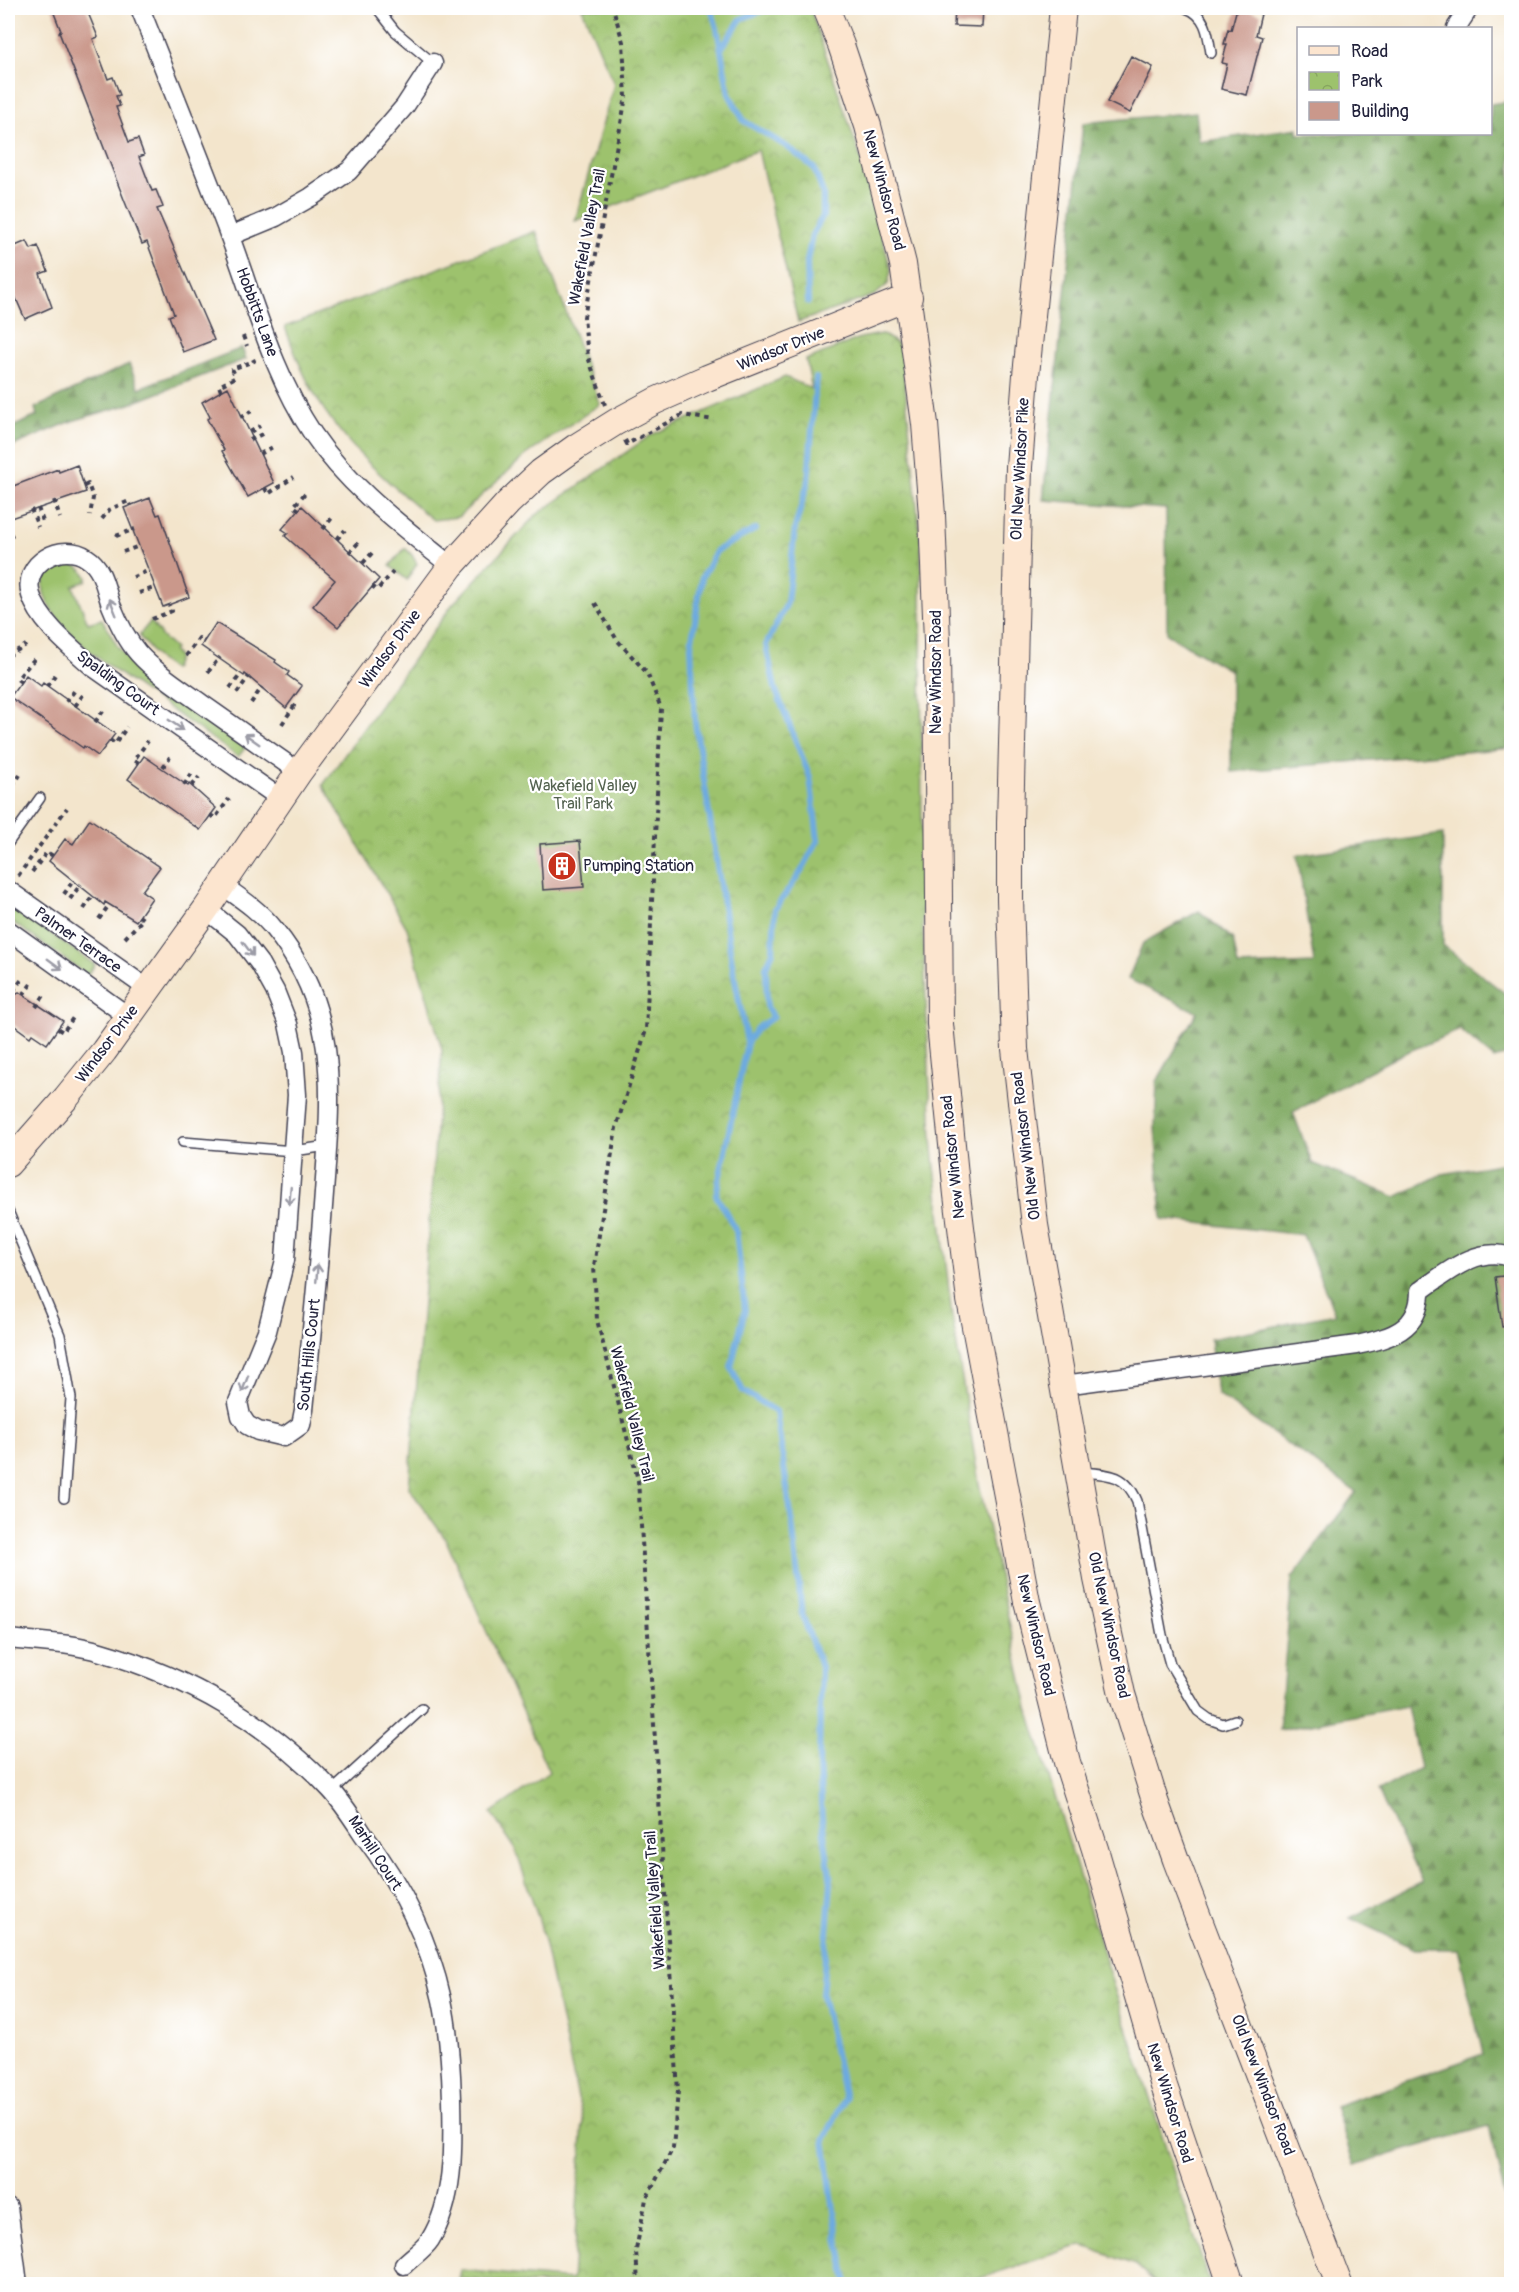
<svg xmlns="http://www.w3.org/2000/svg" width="1519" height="2292" font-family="Pangolin,sans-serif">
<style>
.green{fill:#9dc26d;stroke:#607254;stroke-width:1.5}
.forest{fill:url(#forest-firs);stroke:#50654e;stroke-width:1.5}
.park{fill:url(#park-crowns);stroke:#607254;stroke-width:1.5}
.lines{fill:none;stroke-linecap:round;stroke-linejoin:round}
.stream{stroke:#6daadf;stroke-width:6}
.building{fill:#ca988b}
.lane-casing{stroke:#413f51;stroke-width:12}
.street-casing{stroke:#413f51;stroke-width:21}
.secondary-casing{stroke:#413f51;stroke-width:28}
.path{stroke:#413f51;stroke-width:4;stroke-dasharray:4.5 4.5;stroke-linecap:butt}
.lane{stroke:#fff;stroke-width:9}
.street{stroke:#fff;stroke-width:18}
.secondary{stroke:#fce5cf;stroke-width:26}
.oneway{stroke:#9c9ca7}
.labels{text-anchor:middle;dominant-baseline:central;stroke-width:4.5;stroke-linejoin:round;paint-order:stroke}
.street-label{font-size:16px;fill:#22223b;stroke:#fff}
.park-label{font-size:16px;fill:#53624f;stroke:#fff}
.poi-label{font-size:16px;fill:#22223b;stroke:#fff;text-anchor:start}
</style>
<defs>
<pattern id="forest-firs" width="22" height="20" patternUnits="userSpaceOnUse" patternTransform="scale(1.5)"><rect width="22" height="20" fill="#7ea860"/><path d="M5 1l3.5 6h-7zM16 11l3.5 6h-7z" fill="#678850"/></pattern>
<pattern id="park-crowns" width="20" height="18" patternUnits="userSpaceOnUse" patternTransform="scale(1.5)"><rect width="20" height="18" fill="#9dc26d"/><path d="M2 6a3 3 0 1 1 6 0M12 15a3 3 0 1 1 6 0" fill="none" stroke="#87a65f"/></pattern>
</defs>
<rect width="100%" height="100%" fill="#fff"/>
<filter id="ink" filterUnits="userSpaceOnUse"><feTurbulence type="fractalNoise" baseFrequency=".0167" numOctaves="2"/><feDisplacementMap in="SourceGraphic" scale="12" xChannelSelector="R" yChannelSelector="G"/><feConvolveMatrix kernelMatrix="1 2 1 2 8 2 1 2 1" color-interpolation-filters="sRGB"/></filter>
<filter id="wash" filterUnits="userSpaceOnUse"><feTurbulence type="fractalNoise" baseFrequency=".008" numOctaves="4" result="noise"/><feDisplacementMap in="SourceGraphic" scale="24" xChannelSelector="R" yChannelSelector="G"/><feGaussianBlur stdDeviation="1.35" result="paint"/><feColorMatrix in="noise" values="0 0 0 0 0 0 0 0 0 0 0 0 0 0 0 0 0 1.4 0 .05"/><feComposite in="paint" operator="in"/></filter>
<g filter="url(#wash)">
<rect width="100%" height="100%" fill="#f3e5cc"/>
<path class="green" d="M 405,548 L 412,555 L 417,564 L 407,580 L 390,566 Z
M 61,564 C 74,562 81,567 87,577 L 86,581 L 73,586 L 88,623 L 102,619 L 118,647 L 137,668 L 246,747 L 238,757 C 213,739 188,722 163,704 C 134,684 25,616 46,575 Z
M 151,621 L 162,637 L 175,649 L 173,652 L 178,657 L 173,670 L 157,658 L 140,637 L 140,634 Z
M 8,903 L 95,965 L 87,975 L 8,919 Z"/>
<path class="forest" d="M 1511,101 L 1511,748 L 1231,772 L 1231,671 L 1167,634 L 1166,509 L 1043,500 L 1083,123 L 1196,112 L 1199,142 L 1298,128 L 1298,134 L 1490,134 L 1491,104 Z
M 242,348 L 246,359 L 127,405 L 72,421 L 8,448 L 8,429 L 37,416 L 35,408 L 129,364 L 139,388 Z
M 1443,834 L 1443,945 L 1511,998 L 1511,1054 L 1494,1059 L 1460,1030 L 1402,1054 L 1293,1112 L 1312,1163 L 1396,1197 L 1442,1174 L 1511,1162 L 1511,2225 L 1489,2126 L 1354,2165 L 1335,2106 L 1483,2054 L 1458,1949 L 1415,1949 L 1350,1918 L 1422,1882 L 1378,1791 L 1420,1768 L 1407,1706 L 1279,1730 L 1292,1578 L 1356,1492 L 1217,1394 L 1210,1339 L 1335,1314 L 1303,1235 L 1162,1219 L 1155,1127 L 1157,1081 L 1197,1012 L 1128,979 L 1143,943 L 1199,911 L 1233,939 L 1238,966 L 1314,963 L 1297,855 Z"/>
<path class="park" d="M 582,8 L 810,8 L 861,159 L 891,270 L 888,284 L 875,295 L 798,322 L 758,150 L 575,221 L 614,84 Z
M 536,231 L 600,404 L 525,456 L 458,517 L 433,520 C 385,480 337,440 308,382 C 299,365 292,346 285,327 Z
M 882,334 L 901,346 L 921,546 L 922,908 L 932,1140 L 951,1309 L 979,1484 L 1028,1708 L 1105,1960 L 1210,2284 L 1157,2284 L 1136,2265 L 1081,2245 L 962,2284 L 523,2284 L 459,2279 L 461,2270 L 572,2280 L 583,2121 L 540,1923 L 515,1848 L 491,1813 L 549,1772 L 445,1538 L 409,1488 L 442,1049 L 407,928 L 323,785 L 452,605 L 535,516 L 651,435 L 785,377 L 812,389 L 806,360 L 860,338 Z"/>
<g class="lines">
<path class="stream" d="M 711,8 L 717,28 L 729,94 L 744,121 L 786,146 L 814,168 L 823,193 L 823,216 L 812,235 L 807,261 L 808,302
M 721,49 L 741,19 L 769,8
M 816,378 L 808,482 L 795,528 L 787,603 L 766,645 L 775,688 L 810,777 L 818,840 L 801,872 L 775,909 L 773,952 L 766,967 L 767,1008 L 773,1017 L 756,1029 L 747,1043 L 716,1195 L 736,1230 L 745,1310 L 731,1367 L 743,1391 L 776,1412 L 793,1529 L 802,1614 L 821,1667 L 819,1764 L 822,1819 L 831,1883 L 822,1995 L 845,2098 L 824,2140 L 838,2238 L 848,2284
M 747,1042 L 733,969 L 695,722 L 691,646 L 702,577 L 717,550 L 756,529"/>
</g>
<g id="blocks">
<path class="building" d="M 52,8 L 86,8 L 98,37 L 93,39 L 108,79 L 113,77 L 120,95 L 116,96 L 120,106 L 116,107 L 129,142 L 138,139 L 144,155 L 139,157 L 152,191 L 156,190 L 163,207 L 157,209 L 214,340 L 183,352 L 169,316 L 174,314 L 147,242 L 142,244 L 125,202 L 59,32 L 61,31 Z
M 955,8 L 983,8 L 982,27 L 954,26 Z
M 1237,8 L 1261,14 L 1256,35 L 1262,37 L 1247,95 L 1221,89 L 1227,64 L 1222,63 L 1227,44 L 1224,44 L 1228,29 L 1231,30 Z
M 1131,56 L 1153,67 L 1130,113 L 1107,102 Z
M 27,241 L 31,249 L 38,246 L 48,271 L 40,274 L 52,307 L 25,319 L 11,287 L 8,288 L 8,249 Z
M 228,387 L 274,483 L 248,497 L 222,451 L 224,450 L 207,419 L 210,417 L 202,402 Z
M 77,465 L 86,492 L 8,519 L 8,488 L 58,469 L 59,472 Z
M 150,498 L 157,515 L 160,514 L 189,597 L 163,607 L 124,508 Z
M 302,506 L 379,579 L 338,627 L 313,606 L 335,580 L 285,536 L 288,533 L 282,529 Z
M 216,623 L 276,660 L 275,662 L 289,672 L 287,675 L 302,686 L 286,708 L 245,674 L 244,676 L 201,646 Z
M 26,675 L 41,686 L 43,683 L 115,734 L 98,756 L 84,746 L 83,748 L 10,697 Z
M 144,756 L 188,786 L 189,784 L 216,808 L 200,830 L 128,779 Z
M 90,819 L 160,867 L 142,891 L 152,898 L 136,921 L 105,902 L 104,905 L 49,861 L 65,839 L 73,844 Z
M 580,841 L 584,887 L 543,890 L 540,844 Z
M 8,987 L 17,994 L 19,992 L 63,1021 L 47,1044 L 32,1034 L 30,1037 L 8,1021 Z
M 1512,1275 L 1512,1326 L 1502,1327 L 1495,1277 Z"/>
</g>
</g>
<g filter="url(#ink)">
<use href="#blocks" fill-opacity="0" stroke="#413f51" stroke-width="1.5"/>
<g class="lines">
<g class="lane-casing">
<path id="lane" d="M 377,8 L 395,31 L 433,63
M 1186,8 C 1206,15 1208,33 1211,53
M 8,843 L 40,798
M 183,1142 L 294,1151 L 327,1146
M 8,1211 L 60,1335 L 71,1398 L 64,1498
M 1081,1472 C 1108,1474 1125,1473 1137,1501 L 1162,1635 L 1170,1664 L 1198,1711 L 1209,1719 L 1223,1724 L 1235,1720
M 332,1791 L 422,1709"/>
</g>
<g class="street-casing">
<path id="street" d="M 140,8 C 170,84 201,160 230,237 C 255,304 273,374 313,434 C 349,487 402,526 451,566
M 1456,28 L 1469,8
M 230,236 L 276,217 L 311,197 L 349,171 L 405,106 L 433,63
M 281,799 L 93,667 C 72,648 39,622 31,595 C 21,563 62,541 87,558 C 103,568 105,588 111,605 C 118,622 126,639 138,653 C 156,673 180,688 202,704 C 235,727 267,750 299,772
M 8,890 L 148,989
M 206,909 L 237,934 L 260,964 L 275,991 L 288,1024 L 294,1052 L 297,1095 L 285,1260 L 267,1331 L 238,1402 L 241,1416 L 247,1425 L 258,1431 L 284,1437 L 301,1425 L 304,1410 C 311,1338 319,1265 324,1193 C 331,1096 341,1010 274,929 C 260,911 240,898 222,885
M 8,930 L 129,1017
M 1064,1385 L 1357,1345 C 1390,1338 1420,1330 1420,1291 C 1446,1273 1479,1244 1512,1258
M 8,1639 C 39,1642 71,1643 101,1652 C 188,1677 269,1723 331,1790 C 343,1803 353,1819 363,1834 C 400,1883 429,1940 442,2000 C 449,2033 451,2065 452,2099 C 453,2144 455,2200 430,2240 C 424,2249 412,2257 404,2265
M 8,2207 L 18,2284"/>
</g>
<g class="secondary-casing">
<path id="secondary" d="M 826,8 L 841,45 L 868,126 L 903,264 L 925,424 L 932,515 L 937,641 L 940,1024 L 957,1195 L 970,1300 L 1027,1602 L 1067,1762 L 1095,1849 L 1164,2086 L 1231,2284
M 1063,8 L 1026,375 L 1019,467 L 1010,823 L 1010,899 L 1015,1049 L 1035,1225 L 1097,1579 L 1122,1694 L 1155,1801 L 1176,1860 L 1339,2284
M 8,1164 L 66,1098 L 104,1051 L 206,909 L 299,772 L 451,566 L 508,503 L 541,472 L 576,447 L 616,422 L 655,401 L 707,378 L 909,297"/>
</g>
<path class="path" d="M 243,336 L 247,346
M 234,373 L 232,369 L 254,361 L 253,359
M 221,391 L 219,386 L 236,377
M 605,405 L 588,357 L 584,317 L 626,97 L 623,42 L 613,8
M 240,417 L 252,411
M 250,432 L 260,426
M 250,440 L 264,433
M 625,440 L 627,444 L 682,415 L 714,420
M 260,454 L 273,447
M 84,486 L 88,484 L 93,498 L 90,515
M 265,488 L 268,494 L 294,477
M 54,500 L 60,518
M 38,508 L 44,524
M 31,509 L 38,527
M 299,510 L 294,506 L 306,492
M 102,519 L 110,509 L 129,501 L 131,506
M 8,525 L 12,537
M 323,529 L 332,518
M 116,536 L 135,529
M 337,539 L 345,530
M 123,552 L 139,546
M 349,553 L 359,542
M 363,563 L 372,553
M 133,577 L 150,570
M 372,586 L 377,590 L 393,572
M 139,593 L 154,588
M 595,603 L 617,640 L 647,673 L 661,708 L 646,1030 L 616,1128 L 594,1266 L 597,1320 L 638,1480 L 678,2091 L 673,2148 L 646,2199 L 636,2250 L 638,2284
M 152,619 L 172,611 L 169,605
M 8,656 L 26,645
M 186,656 L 199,638 L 204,641
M 208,672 L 220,657
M 21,682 L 17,679 L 36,657
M 47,686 L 55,675
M 230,688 L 241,674
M 237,693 L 249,676
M 66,702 L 75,690
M 251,703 L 262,687
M 75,706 L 83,695
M 95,722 L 104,710
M 282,724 L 294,706 L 289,703
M 110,740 L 115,744 L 127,727
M 139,763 L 134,760 L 148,741
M 163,767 L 170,757
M 184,785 L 192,773
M 192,786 L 199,777
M 8,793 L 20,775
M 210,815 L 215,818 L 229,799
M 32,872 L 47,852 L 53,856
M 18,876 L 67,808
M 64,894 L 73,881
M 70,899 L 81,884
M 84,909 L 92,897
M 99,919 L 109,905
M 125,938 L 143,919 L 139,916
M 13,991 L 23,978
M 23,995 L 31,984
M 36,1007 L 45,994
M 58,1029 L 63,1032 L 75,1015"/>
<use href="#lane" class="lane"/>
<use href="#street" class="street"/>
<use href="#secondary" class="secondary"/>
</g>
<defs><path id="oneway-shaft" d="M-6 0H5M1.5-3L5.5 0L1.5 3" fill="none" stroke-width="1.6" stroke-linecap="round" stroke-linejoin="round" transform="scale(1.5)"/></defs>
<g class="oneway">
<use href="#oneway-shaft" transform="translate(113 607) rotate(-112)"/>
<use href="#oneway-shaft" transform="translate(176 725) rotate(35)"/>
<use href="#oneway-shaft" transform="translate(252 739) rotate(-145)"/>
<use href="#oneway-shaft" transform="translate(248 949) rotate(53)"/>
<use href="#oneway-shaft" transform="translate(55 964) rotate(36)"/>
<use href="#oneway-shaft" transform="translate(290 1196) rotate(95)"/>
<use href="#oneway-shaft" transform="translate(317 1273) rotate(-85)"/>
<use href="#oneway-shaft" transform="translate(245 1384) rotate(111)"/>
</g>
</g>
<defs>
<g id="building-disc" transform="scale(1.5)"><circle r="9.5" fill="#c8321e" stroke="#fff"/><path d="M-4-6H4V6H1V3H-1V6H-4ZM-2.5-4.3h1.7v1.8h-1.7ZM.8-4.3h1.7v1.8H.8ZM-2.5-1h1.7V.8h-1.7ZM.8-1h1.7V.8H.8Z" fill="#fff"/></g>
</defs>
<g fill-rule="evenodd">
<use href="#building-disc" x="562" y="866"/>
</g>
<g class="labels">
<g class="street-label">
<text transform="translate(884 190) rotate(75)">New Windsor Road</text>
<text transform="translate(587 237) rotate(-79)">Wakefield Valley Trail</text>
<text transform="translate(257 312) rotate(70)">Hobbitts Lane</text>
<text transform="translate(781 349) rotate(-22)">Windsor Drive</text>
<text transform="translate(1020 469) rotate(-87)">Old New Windsor Pike</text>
<text transform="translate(390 649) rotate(-54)">Windsor Drive</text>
<text transform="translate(936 672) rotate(-90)">New Windsor Road</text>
<text transform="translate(118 683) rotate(36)">Spalding Court</text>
<text transform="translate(78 940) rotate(35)">Palmer Terrace</text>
<text transform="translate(107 1044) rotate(-53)">Windsor Drive</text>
<text transform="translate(1026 1146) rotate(-97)">Old New Windsor Road</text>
<text transform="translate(953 1157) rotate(-96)">New Windsor Road</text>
<text transform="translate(309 1355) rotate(-84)">South Hills Court</text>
<text transform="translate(632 1414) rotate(76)">Wakefield Valley Trail</text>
<text transform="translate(1109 1625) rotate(78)">Old New Windsor Road</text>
<text transform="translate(1036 1635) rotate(77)">New Windsor Road</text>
<text transform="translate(375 1853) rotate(57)">Marhill Court</text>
<text transform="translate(655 1900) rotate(-94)">Wakefield Valley Trail</text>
<text transform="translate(1263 2085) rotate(69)">Old New Windsor Road</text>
<text transform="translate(1170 2103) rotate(73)">New Windsor Road</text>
</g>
<g class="park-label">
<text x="583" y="786">Wakefield Valley<tspan x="583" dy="18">Trail Park</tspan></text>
</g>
<g class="poi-label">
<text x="583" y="866">Pumping Station</text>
</g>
</g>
<rect width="1519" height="2292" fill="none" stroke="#fff" stroke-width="30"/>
<rect x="1297" y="27" width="195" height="108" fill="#ffffff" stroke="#a7a7b1" stroke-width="1.5"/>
<rect x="1309" y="46" width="30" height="9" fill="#fce5cf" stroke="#a7a7b1" stroke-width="1.5"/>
<text x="1351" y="57" font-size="18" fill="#22223b">Road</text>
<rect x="1309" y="72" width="30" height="18" fill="url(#park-crowns)" stroke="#a7a7b1" stroke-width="1.5"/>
<text x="1351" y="87" font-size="18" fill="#22223b">Park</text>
<rect x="1309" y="102" width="30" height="18" fill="#ca988b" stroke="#a7a7b1" stroke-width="1.5"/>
<text x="1351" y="117" font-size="18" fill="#22223b">Building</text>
</svg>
